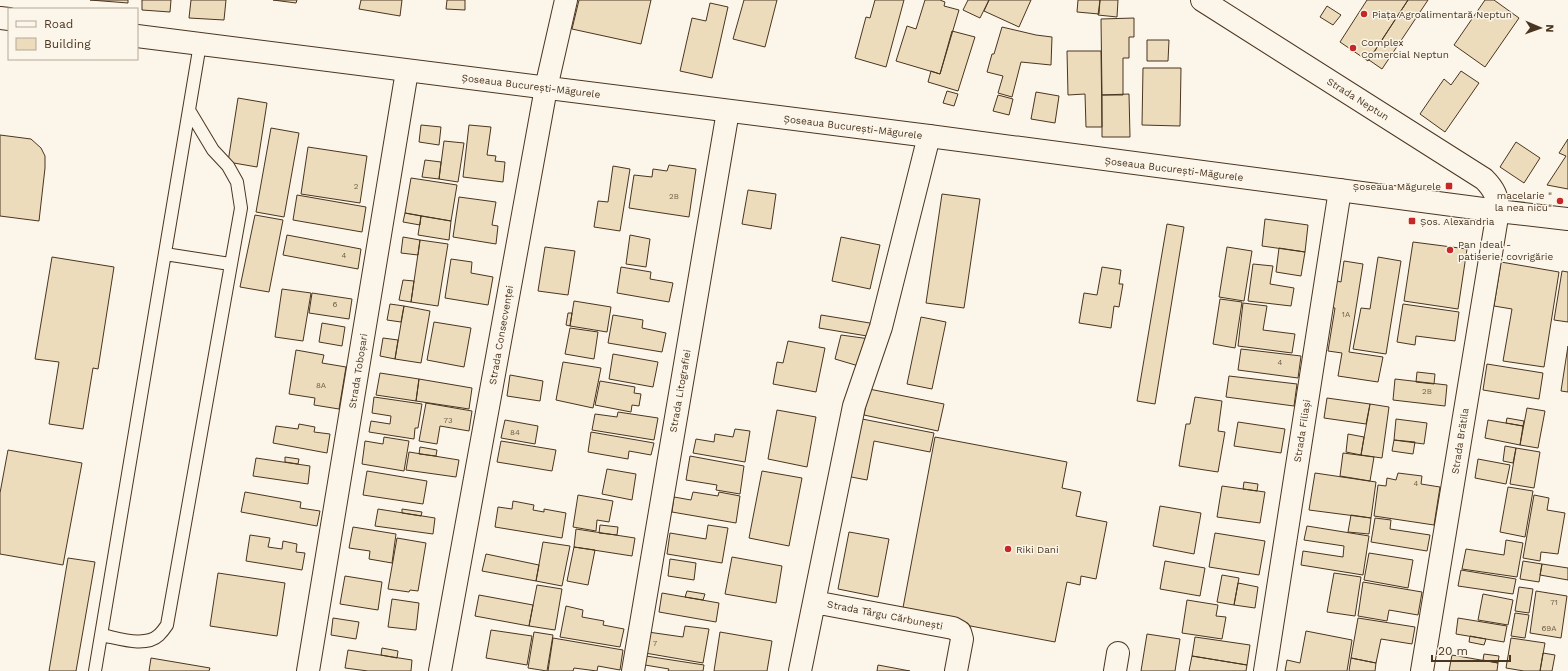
<svg xmlns="http://www.w3.org/2000/svg" width="1568" height="671" font-family="'Work Sans',sans-serif">
<style>
.building{fill:#ecdcbc;stroke:#4a3520}
.lines{fill:none;stroke-linecap:round;stroke-linejoin:round}
.lane-casing{stroke:#4a3520;stroke-width:14}
.street-casing{stroke:#4a3520;stroke-width:24}
.secondary-casing{stroke:#4a3520;stroke-width:24}
.lane{stroke:#fbf6e9;stroke-width:12}
.street{stroke:#fbf6e9;stroke-width:22}
.secondary{stroke:#fbf6e9;stroke-width:22}
.poi-dot{fill:#c62828;stroke:#fbf6e9;stroke-width:1.5}
.labels{text-anchor:middle;dominant-baseline:central;stroke-width:3;stroke-linejoin:round;paint-order:stroke}
.number-label{font-size:8px;fill:#725f47}
.poi-label{font-size:10px;fill:#4a3520;stroke:#fbf6e9;text-anchor:start}
.street-label{font-size:10px;fill:#4a3520;stroke:#fbf6e9}
</style>
<rect width="100%" height="100%" fill="#fbf6e9"/>
<path class="building" d="M 90,0 L 128,0 L 128,3 Z
M 142,0 L 171,0 L 170,12 L 142,10 Z
M 191,0 L 226,0 L 224,20 L 189,18 Z
M 273,0 L 297,0 L 296,3 Z
M 361,0 L 402,0 L 400,16 L 359,9 Z
M 447,0 L 465,0 L 465,10 L 446,9 Z
M 579,0 L 651,0 L 641,44 L 572,29 Z
M 744,0 L 777,0 L 765,47 L 733,39 Z
M 875,0 L 904,0 L 886,67 L 855,58 L 866,17 L 870,18 Z
M 925,0 L 940,0 L 945,2 L 944,6 L 959,10 L 940,74 L 896,61 L 907,26 L 916,29 Z
M 968,0 L 989,0 L 980,18 L 963,10 Z
M 989,0 L 1031,0 L 1019,27 L 984,11 Z
M 1078,0 L 1100,0 L 1099,14 L 1077,12 Z
M 1100,0 L 1118,0 L 1117,17 L 1098,15 Z
M 1367,0 L 1408,0 L 1368,61 L 1340,42 Z
M 1408,0 L 1428,0 L 1382,69 L 1369,60 Z
M 1485,0 L 1494,0 L 1519,18 L 1485,67 L 1454,45 Z
M 710,3 L 728,7 L 712,78 L 680,71 L 692,18 L 706,21 Z
M 1327,6 L 1341,15 L 1333,25 L 1320,17 Z
M 1134,18 L 1134,37 L 1129,37 L 1129,58 L 1123,58 L 1123,95 L 1102,95 L 1101,19 Z
M 1002,27 L 1036,35 L 1052,37 L 1051,65 L 1021,62 L 1012,97 L 998,93 L 1003,76 L 987,72 L 992,54 L 994,54 Z
M 952,31 L 975,37 L 958,91 L 928,82 L 931,71 L 940,74 Z
M 1147,40 L 1169,40 L 1168,61 L 1147,61 Z
M 1067,51 L 1101,51 L 1102,127 L 1086,127 L 1085,94 L 1068,95 Z
M 1143,68 L 1181,68 L 1180,126 L 1142,125 Z
M 1461,71 L 1479,83 L 1445,132 L 1420,114 L 1444,79 L 1451,85 Z
M 947,91 L 958,94 L 954,106 L 943,103 Z
M 1036,92 L 1059,96 L 1055,123 L 1031,119 Z
M 1129,94 L 1130,137 L 1102,137 L 1102,95 Z
M 998,95 L 1013,99 L 1009,115 L 993,111 Z
M 238,98 L 267,103 L 257,167 L 228,162 Z
M 421,125 L 441,127 L 439,145 L 419,142 Z
M 469,125 L 491,127 L 487,155 L 496,156 L 495,161 L 505,162 L 503,182 L 463,177 Z
M 271,128 L 299,133 L 284,217 L 256,212 Z
M 0,135 L 31,139 L 41,148 L 45,156 L 45,168 L 39,221 L 0,216 Z
M 1568,139 L 1568,189 L 1547,185 L 1566,156 L 1559,153 Z
M 444,141 L 464,143 L 458,182 L 439,179 Z
M 1516,142 L 1540,158 L 1524,183 L 1500,167 Z
M 308,147 L 367,156 L 360,203 L 301,194 Z
M 425,160 L 441,162 L 439,179 L 422,177 Z
M 669,165 L 696,169 L 689,217 L 629,208 L 634,175 L 652,177 L 653,169 L 667,171 Z
M 613,166 L 630,169 L 620,231 L 594,227 L 598,201 L 608,202 Z
M 411,178 L 457,185 L 451,221 L 405,213 Z
M 748,190 L 776,194 L 771,229 L 742,224 Z
M 942,194 L 980,199 L 964,308 L 926,303 Z
M 297,195 L 366,207 L 362,232 L 293,220 Z
M 459,197 L 496,202 L 492,225 L 498,226 L 496,244 L 453,237 Z
M 405,213 L 421,216 L 420,225 L 403,222 Z
M 255,215 L 283,220 L 269,292 L 240,287 Z
M 421,216 L 451,221 L 449,240 L 418,235 Z
M 1265,219 L 1308,225 L 1305,252 L 1262,246 Z
M 1167,224 L 1184,227 L 1155,404 L 1137,401 Z
M 287,235 L 361,249 L 358,269 L 283,255 Z
M 630,235 L 650,239 L 646,267 L 626,264 Z
M 403,237 L 420,240 L 418,255 L 401,253 Z
M 841,237 L 880,245 L 870,289 L 832,281 Z
M 420,240 L 448,244 L 438,306 L 411,302 Z
M 1413,242 L 1467,249 L 1458,309 L 1404,301 Z
M 545,247 L 575,251 L 568,295 L 538,291 Z
M 1227,247 L 1252,251 L 1244,301 L 1219,297 Z
M 1279,248 L 1305,252 L 1301,276 L 1276,272 Z
M 52,257 L 114,267 L 98,369 L 93,368 L 83,429 L 49,424 L 59,362 L 35,359 Z
M 1378,257 L 1401,261 L 1386,354 L 1353,349 L 1361,308 L 1370,309 Z
M 451,259 L 472,262 L 471,273 L 493,277 L 488,305 L 445,298 Z
M 1344,261 L 1363,264 L 1349,352 L 1383,357 L 1378,382 L 1338,376 L 1342,353 L 1328,351 L 1335,308 L 1329,307 L 1333,280 L 1341,282 Z
M 1501,262 L 1559,272 L 1544,367 L 1503,361 L 1512,309 L 1494,306 Z
M 1253,264 L 1273,266 L 1270,284 L 1294,288 L 1291,306 L 1248,301 Z
M 621,267 L 651,272 L 650,279 L 673,283 L 669,302 L 617,293 Z
M 1102,267 L 1121,270 L 1119,284 L 1123,284 L 1119,307 L 1114,306 L 1111,328 L 1079,323 L 1084,293 L 1097,295 Z
M 1562,271 L 1568,272 L 1568,322 L 1554,320 Z
M 403,280 L 414,281 L 411,302 L 399,300 Z
M 282,289 L 311,293 L 303,341 L 275,337 Z
M 312,293 L 352,299 L 349,319 L 309,313 Z
M 1220,299 L 1242,302 L 1235,348 L 1213,344 Z
M 574,301 L 611,307 L 607,332 L 570,326 Z
M 1243,303 L 1267,306 L 1263,330 L 1295,334 L 1292,353 L 1238,346 Z
M 390,304 L 404,306 L 401,322 L 387,320 Z
M 1403,304 L 1459,312 L 1455,341 L 1416,336 L 1415,345 L 1397,342 Z
M 404,306 L 430,311 L 421,363 L 395,359 Z
M 568,313 L 572,313 L 570,326 L 566,325 Z
M 613,315 L 643,320 L 642,328 L 666,333 L 662,352 L 608,343 Z
M 821,315 L 876,324 L 873,337 L 819,328 Z
M 921,317 L 946,322 L 932,389 L 907,384 Z
M 434,322 L 471,328 L 464,367 L 427,360 Z
M 322,323 L 345,327 L 342,346 L 319,342 Z
M 570,328 L 598,332 L 594,359 L 565,354 Z
M 841,335 L 870,339 L 862,367 L 835,359 Z
M 383,338 L 398,340 L 395,359 L 380,356 Z
M 788,341 L 825,348 L 816,392 L 773,384 L 777,362 L 783,363 Z
M 1568,346 L 1568,392 L 1561,391 Z
M 1241,349 L 1301,356 L 1298,378 L 1238,370 Z
M 296,350 L 324,355 L 322,363 L 346,367 L 339,409 L 314,405 L 315,398 L 289,394 Z
M 613,354 L 658,362 L 653,387 L 609,379 Z
M 563,362 L 601,368 L 593,408 L 556,400 Z
M 1487,364 L 1543,373 L 1539,399 L 1483,390 Z
M 1417,372 L 1435,374 L 1434,384 L 1416,382 Z
M 380,373 L 419,379 L 416,401 L 376,395 Z
M 510,375 L 543,381 L 540,401 L 507,396 Z
M 1229,376 L 1297,384 L 1294,406 L 1226,397 Z
M 419,379 L 472,388 L 469,409 L 416,401 Z
M 1395,379 L 1447,385 L 1445,406 L 1393,400 Z
M 600,381 L 635,387 L 634,393 L 641,394 L 639,406 L 632,405 L 631,412 L 595,405 Z
M 869,389 L 944,404 L 938,431 L 864,415 Z
M 374,397 L 422,404 L 418,428 L 415,428 L 414,439 L 369,432 L 371,421 L 390,424 L 391,416 L 372,413 Z
M 1195,397 L 1222,401 L 1218,431 L 1225,432 L 1218,472 L 1179,466 L 1186,424 L 1190,424 Z
M 1327,398 L 1370,404 L 1366,424 L 1324,418 Z
M 426,403 L 472,411 L 469,431 L 440,426 L 437,444 L 419,441 Z
M 1370,404 L 1389,407 L 1382,458 L 1361,455 Z
M 1527,408 L 1545,411 L 1538,448 L 1520,445 Z
M 777,410 L 816,417 L 807,467 L 768,459 Z
M 618,412 L 658,418 L 654,440 L 592,430 L 595,414 L 617,417 Z
M 857,418 L 934,433 L 930,452 L 874,441 L 867,480 L 846,476 Z
M 1507,418 L 1524,421 L 1523,426 L 1506,423 Z
M 1396,419 L 1427,423 L 1424,444 L 1394,440 Z
M 505,420 L 538,426 L 535,444 L 501,438 Z
M 1488,420 L 1523,426 L 1520,445 L 1485,438 Z
M 1238,422 L 1285,429 L 1281,453 L 1234,446 Z
M 299,424 L 315,427 L 314,432 L 330,434 L 327,453 L 273,443 L 276,426 L 298,429 Z
M 735,429 L 750,431 L 745,462 L 693,453 L 696,439 L 714,442 L 715,434 L 733,437 Z
M 591,432 L 654,443 L 651,455 L 629,451 L 628,459 L 588,452 Z
M 1348,434 L 1364,437 L 1361,455 L 1346,452 Z
M 384,437 L 409,441 L 404,471 L 362,464 L 365,441 L 383,444 Z
M 935,437 L 1067,462 L 1062,488 L 1081,492 L 1076,516 L 1107,522 L 1096,579 L 1081,576 L 1080,585 L 1067,582 L 1055,642 L 902,613 Z
M 1394,440 L 1415,442 L 1413,454 L 1392,451 Z
M 501,441 L 556,450 L 552,471 L 497,462 Z
M 1505,446 L 1516,448 L 1513,463 L 1503,461 Z
M 420,447 L 437,450 L 436,456 L 419,454 Z
M 1516,448 L 1540,452 L 1534,488 L 1510,484 Z
M 8,450 L 82,463 L 63,565 L 0,554 L 0,493 Z
M 409,452 L 459,460 L 456,477 L 406,470 Z
M 1343,453 L 1374,457 L 1370,481 L 1340,476 Z
M 690,456 L 744,466 L 740,494 L 716,490 L 717,485 L 686,480 Z
M 285,457 L 299,459 L 298,464 L 285,462 Z
M 256,458 L 310,466 L 308,484 L 253,476 Z
M 1478,459 L 1510,465 L 1506,484 L 1475,478 Z
M 607,469 L 636,474 L 632,500 L 602,494 Z
M 367,471 L 427,481 L 423,504 L 363,495 Z
M 762,471 L 802,478 L 789,546 L 749,538 Z
M 1315,473 L 1376,482 L 1371,518 L 1309,510 Z
M 1398,473 L 1422,476 L 1421,484 L 1440,487 L 1434,525 L 1374,516 L 1378,485 L 1386,486 L 1387,478 L 1396,480 Z
M 1244,482 L 1258,484 L 1257,491 L 1243,489 Z
M 1222,486 L 1265,492 L 1260,523 L 1217,517 Z
M 1508,487 L 1533,491 L 1525,537 L 1500,532 Z
M 245,492 L 301,502 L 300,508 L 320,511 L 317,526 L 241,512 Z
M 693,492 L 718,496 L 719,492 L 740,496 L 736,523 L 672,512 L 674,497 L 691,500 Z
M 578,495 L 613,501 L 609,522 L 597,520 L 596,531 L 573,527 Z
M 1534,495 L 1549,498 L 1547,510 L 1565,513 L 1558,554 L 1541,552 L 1540,561 L 1523,558 Z
M 513,501 L 534,505 L 533,510 L 544,512 L 544,509 L 566,513 L 562,538 L 495,527 L 498,507 L 512,509 Z
M 1160,506 L 1201,513 L 1194,554 L 1153,546 Z
M 378,509 L 435,518 L 433,534 L 375,526 Z
M 402,509 L 422,512 L 421,516 L 402,513 Z
M 1351,515 L 1371,518 L 1369,534 L 1348,532 Z
M 1375,518 L 1391,520 L 1390,529 L 1430,535 L 1427,551 L 1371,542 Z
M 600,525 L 618,527 L 617,535 L 599,533 Z
M 708,525 L 728,528 L 722,563 L 667,554 L 670,533 L 706,539 Z
M 1307,526 L 1369,536 L 1363,575 L 1301,565 L 1303,551 L 1343,557 L 1344,546 L 1304,540 Z
M 353,527 L 396,534 L 392,563 L 369,559 L 370,551 L 349,548 Z
M 576,529 L 635,538 L 632,556 L 574,547 Z
M 849,532 L 889,539 L 878,597 L 838,589 Z
M 1215,533 L 1265,541 L 1259,575 L 1209,567 Z
M 250,535 L 270,538 L 268,547 L 282,549 L 283,541 L 297,544 L 296,552 L 305,553 L 302,570 L 246,561 Z
M 397,538 L 426,543 L 418,591 L 410,590 L 409,592 L 388,589 Z
M 1506,540 L 1523,543 L 1517,577 L 1462,569 L 1466,549 L 1504,555 Z
M 543,542 L 570,546 L 562,586 L 536,581 Z
M 574,547 L 595,550 L 588,585 L 567,581 Z
M 1369,553 L 1413,560 L 1408,588 L 1364,580 Z
M 486,554 L 539,565 L 536,581 L 482,571 Z
M 732,557 L 782,566 L 776,603 L 725,594 Z
M 68,558 L 95,562 L 76,671 L 49,671 Z
M 670,559 L 696,563 L 694,580 L 668,576 Z
M 1165,561 L 1205,568 L 1200,596 L 1160,589 Z
M 1523,561 L 1542,564 L 1539,582 L 1520,579 Z
M 1542,564 L 1568,568 L 1568,580 L 1540,575 Z
M 1461,570 L 1516,579 L 1513,594 L 1458,586 Z
M 218,573 L 285,583 L 277,636 L 210,626 Z
M 1334,573 L 1361,577 L 1355,616 L 1327,612 Z
M 1222,575 L 1239,578 L 1234,605 L 1217,602 Z
M 345,576 L 382,582 L 378,610 L 340,604 Z
M 1363,582 L 1422,592 L 1418,615 L 1389,610 L 1387,621 L 1358,616 Z
M 1238,583 L 1258,587 L 1255,608 L 1234,605 Z
M 537,585 L 562,589 L 555,630 L 529,626 Z
M 1519,587 L 1533,589 L 1529,613 L 1515,611 Z
M 687,591 L 705,594 L 703,600 L 685,597 Z
M 1536,591 L 1567,596 L 1561,638 L 1530,633 Z
M 662,593 L 719,603 L 716,622 L 659,612 Z
M 1483,594 L 1513,600 L 1508,625 L 1478,620 Z
M 479,595 L 533,605 L 529,626 L 475,616 Z
M 392,599 L 419,603 L 416,630 L 388,627 Z
M 1187,600 L 1218,605 L 1216,616 L 1226,617 L 1222,639 L 1182,633 Z
M 566,606 L 583,610 L 582,617 L 604,621 L 603,625 L 624,629 L 620,647 L 560,637 Z
M 1515,613 L 1529,615 L 1525,638 L 1511,636 Z
M 333,618 L 359,622 L 356,639 L 331,635 Z
M 1358,618 L 1415,627 L 1412,644 L 1381,639 L 1376,663 L 1351,658 Z
M 1458,618 L 1507,626 L 1504,642 L 1456,634 Z
M 685,626 L 709,629 L 703,663 L 645,653 L 648,632 L 683,637 Z
M 491,630 L 532,636 L 527,665 L 486,658 Z
M 1306,631 L 1352,640 L 1347,671 L 1285,671 L 1287,660 L 1300,663 Z
M 534,632 L 553,635 L 547,671 L 528,668 Z
M 720,632 L 772,641 L 767,671 L 714,671 Z
M 1147,634 L 1180,639 L 1175,671 L 1141,671 Z
M 1470,636 L 1486,639 L 1484,645 L 1469,642 Z
M 1195,637 L 1250,645 L 1247,665 L 1192,656 Z
M 553,638 L 623,650 L 620,670 L 598,666 L 597,671 L 574,668 L 573,671 L 548,671 Z
M 1511,638 L 1545,643 L 1540,671 L 1524,671 L 1506,668 Z
M 382,648 L 398,651 L 397,658 L 381,655 Z
M 348,650 L 412,660 L 411,671 L 368,671 L 345,668 Z
M 1543,653 L 1555,655 L 1552,671 L 1540,671 Z
M 1484,654 L 1499,656 L 1498,663 L 1483,660 Z
M 1452,655 L 1498,663 L 1497,671 L 1449,671 Z
M 646,656 L 704,665 L 703,671 L 668,671 L 669,669 L 645,665 Z
M 1192,656 L 1247,665 L 1246,671 L 1189,671 Z
M 151,658 L 210,668 L 209,671 L 149,671 Z
M 1351,658 L 1376,663 L 1375,671 L 1349,671 Z
M 878,665 L 910,671 L 877,671 Z"/>
<g class="lines">
<g class="lane-casing">
<path id="lane" d="M 165,254 L 230,264
M 101,635 C 118,638 145,648 159,635 C 162,632 165,628 167,625 L 241,208 L 237,182 L 228,166 L 213,150 L 189,110
M 95,671 L 200,44"/>
</g>
<g class="street-casing">
<path id="street" d="M 814,602 L 953,628 L 960,632 L 962,639 L 956,671
M 308,671 L 407,71
M 440,671 L 546,88 L 566,0
M 633,671 L 728,111
M 800,671 L 854,406 L 881,327 L 929,136
M 1115,671 L 1118,653
M 1265,671 L 1340,190
M 1422,671 L 1498,211"/>
</g>
<g class="secondary-casing">
<path id="secondary" d="M 1202,0 L 1484,179 C 1494,189 1498,197 1498,211
M 0,18 L 9,19
M 137,36 L 929,136 L 1498,211 L 1568,219"/>
</g>
<use href="#lane" class="lane"/>
<use href="#street" class="street"/>
<use href="#secondary" class="secondary"/>
</g>
<g class="poi-dot">
<circle cx="1364" cy="14" r="4"/>
<circle cx="1353" cy="48" r="4"/>
<rect x="1445" y="182" width="8" height="8" rx="2"/>
<circle cx="1560" cy="201" r="4"/>
<rect x="1408" y="217" width="8" height="8" rx="2"/>
<circle cx="1450" cy="250" r="4"/>
<circle cx="1008" cy="549" r="4"/>
</g>
<g class="labels">
<g class="number-label">
<text x="356" y="186">2</text>
<text x="674" y="196">2B</text>
<text x="344" y="255">4</text>
<text x="335" y="304">6</text>
<text x="1346" y="314">1A</text>
<text x="1280" y="362">4</text>
<text x="321" y="385">8A</text>
<text x="1427" y="391">2B</text>
<text x="448" y="420">73</text>
<text x="515" y="432">84</text>
<text x="1416" y="483">4</text>
<text x="1554" y="602">71</text>
<text x="1549" y="628">69A</text>
<text x="655" y="643">7</text>
</g>
<g class="poi-label">
<text x="1372" y="14">Piața Agroalimentară Neptun</text>
<text x="1361" y="42">Complex<tspan x="1361" dy="12">Comercial Neptun</tspan></text>
<text x="1441" y="186" text-anchor="end">Șoseaua Măgurele</text>
<text x="1552" y="195" text-anchor="end">macelarie "<tspan x="1552" dy="12">la nea nicu"</tspan></text>
<text x="1420" y="221">Șos. Alexandria</text>
<text x="1458" y="244">Pan Ideal -<tspan x="1458" dy="12">patiserie, covrigărie</tspan></text>
<text x="1016" y="549">Riki Dani</text>
</g>
<g class="street-label">
<text transform="translate(531 86) rotate(7)">Șoseaua București-Măgurele</text>
<text transform="translate(1358 99) rotate(32)">Strada Neptun</text>
<text transform="translate(853 127) rotate(7)">Șoseaua București-Măgurele</text>
<text transform="translate(1174 169) rotate(7)">Șoseaua București-Măgurele</text>
<text transform="translate(501 335) rotate(-80)">Strada Consecvenței</text>
<text transform="translate(358 371) rotate(-81)">Strada Toboșari</text>
<text transform="translate(680 391) rotate(-80)">Strada Litografiei</text>
<text transform="translate(1302 431) rotate(-81)">Strada Filiași</text>
<text transform="translate(1460 441) rotate(-81)">Strada Brătila</text>
<text transform="translate(885 615) rotate(11)">Strada Târgu Cărbunești</text>
</g>
</g>
<rect x="8" y="8" width="130" height="52" fill="#fbf6e9" stroke="#b4a999"/>
<rect x="16" y="21" width="20" height="6" fill="#fbf6e9" stroke="#b4a999"/>
<text x="44" y="28" font-size="12" fill="#4a3520">Road</text>
<rect x="16" y="38" width="20" height="12" fill="#ecdcbc" stroke="#b4a999"/>
<text x="44" y="48" font-size="12" fill="#4a3520">Building</text>
<g transform="translate(1540 28) rotate(92)" stroke="#fbf6e9" stroke-width="3" paint-order="stroke">
<path d="M0-3L7 15L0 10L-7 15Z" fill="#4a3520"/>
<text y="-6" font-size="11" font-weight="bold" text-anchor="middle" fill="#4a3520">N</text>
</g>
<path d="M1432 655v6h78v-6" fill="none" stroke="#4a3520" stroke-width="2"/>
<text x="1438" y="655" font-size="12" fill="#4a3520" stroke="#fbf6e9" stroke-width="3" paint-order="stroke">20 m</text>
</svg>
